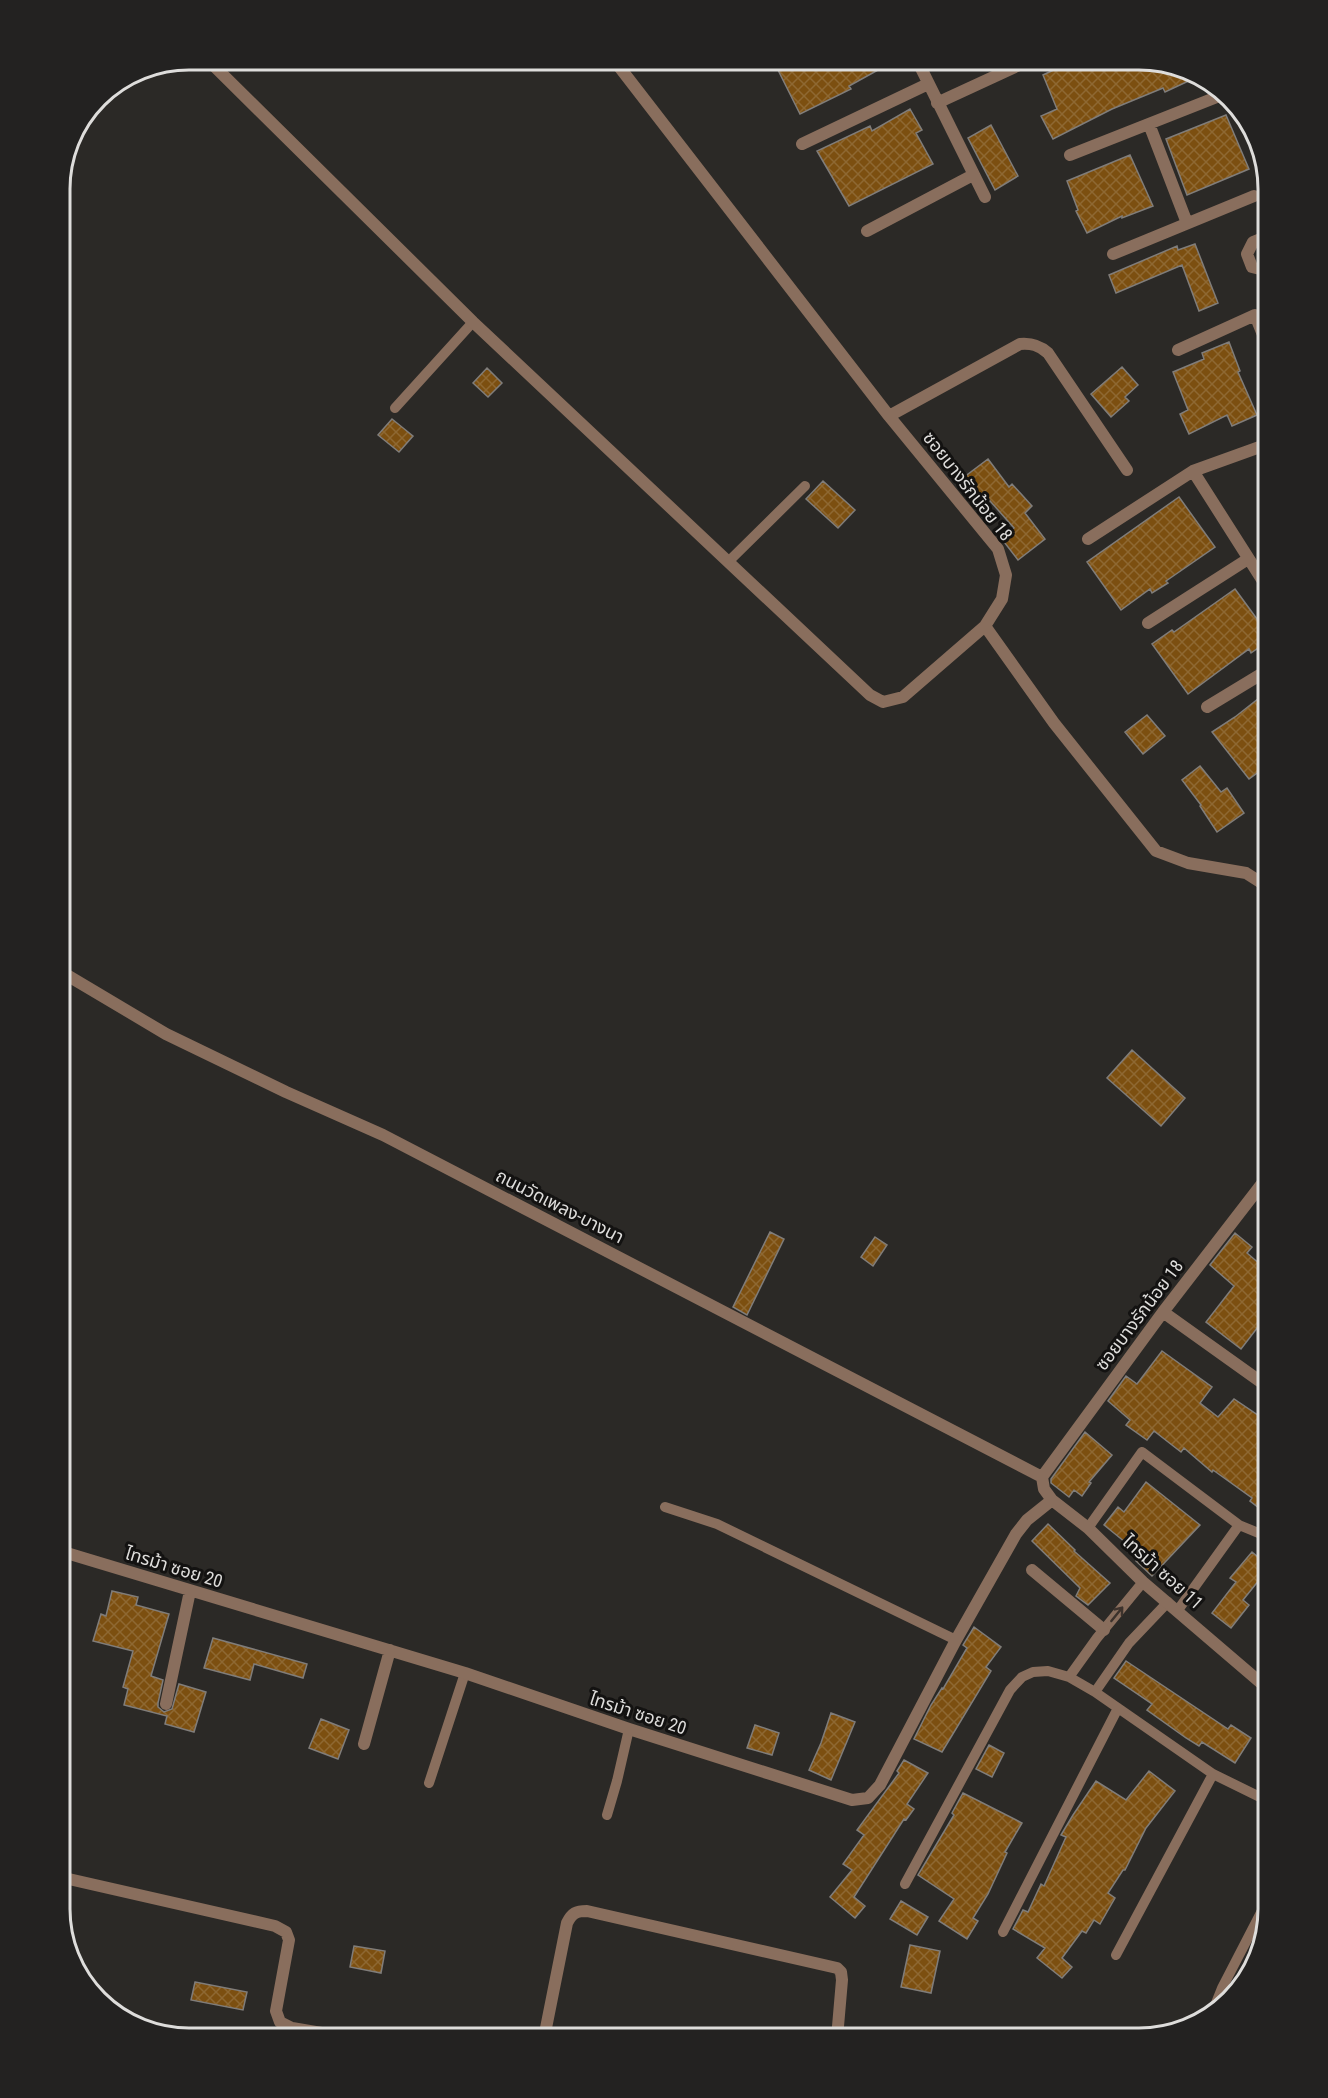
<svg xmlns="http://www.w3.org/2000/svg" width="1328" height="2098" font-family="'Roboto Condensed','Noto Sans Thai',sans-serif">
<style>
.building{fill:url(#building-cross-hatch);stroke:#807d7a;stroke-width:1.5}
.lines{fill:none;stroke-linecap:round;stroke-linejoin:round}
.service{stroke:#896e5d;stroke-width:10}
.minor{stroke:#896e5d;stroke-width:12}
.oneway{stroke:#3c322c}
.labels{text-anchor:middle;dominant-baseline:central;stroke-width:6;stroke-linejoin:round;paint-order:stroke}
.street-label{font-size:18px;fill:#dedddb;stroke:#131211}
.rim{fill:none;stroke:#dedddb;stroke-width:3}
</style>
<defs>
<pattern id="building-cross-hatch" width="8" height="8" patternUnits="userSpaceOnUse" patternTransform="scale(1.5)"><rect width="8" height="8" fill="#7c4f10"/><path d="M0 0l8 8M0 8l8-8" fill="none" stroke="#8e6832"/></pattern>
</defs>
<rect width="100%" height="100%" fill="#2b2926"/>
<path class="building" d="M 773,60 L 896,60 L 849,86 L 851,89 L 800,114 Z
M 1075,60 L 1148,60 L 1197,77 L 1165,92 L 1163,88 L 1112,109 L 1053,139 L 1041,116 L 1057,109 L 1043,75 Z
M 910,109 L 922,130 L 916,133 L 933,164 L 849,206 L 817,151 L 870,126 L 872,131 Z
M 1226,115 L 1249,169 L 1187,195 L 1166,139 Z
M 991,125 L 1018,176 L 995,190 L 968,138 Z
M 1130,155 L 1153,206 L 1122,218 L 1122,216 L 1087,233 L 1076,211 L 1078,210 L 1067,181 Z
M 1195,244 L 1218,303 L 1199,311 L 1182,265 L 1116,293 L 1109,275 L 1177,246 L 1178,250 Z
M 1229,342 L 1240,371 L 1238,372 L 1257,415 L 1232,426 L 1227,415 L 1189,434 L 1180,414 L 1188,410 L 1173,372 L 1204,359 L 1202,353 Z
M 1122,367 L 1138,385 L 1125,397 L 1129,401 L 1111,417 L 1091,394 Z
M 487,368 L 502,383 L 488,397 L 473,383 Z
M 392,419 L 413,436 L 399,452 L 378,435 Z
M 988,459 L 1009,487 L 1012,484 L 1032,506 L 1025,513 L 1045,539 L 1018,560 L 1001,538 L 1014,528 L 983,493 L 974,501 L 959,481 Z
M 823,481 L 855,510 L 838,528 L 806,499 Z
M 1179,497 L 1215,547 L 1166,581 L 1168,583 L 1152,593 L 1150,589 L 1121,610 L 1087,562 Z
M 1235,589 L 1257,619 L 1260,616 L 1268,628 L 1268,641 L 1251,653 L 1249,649 L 1188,694 L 1152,644 L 1172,630 L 1174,632 Z
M 1268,691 L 1268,765 L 1249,779 L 1212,732 L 1235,717 Z
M 1147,715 L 1165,736 L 1143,754 L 1125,732 Z
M 1200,766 L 1221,792 L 1227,788 L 1244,813 L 1217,832 L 1200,806 L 1201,805 L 1182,780 Z
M 1132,1050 L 1185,1098 L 1161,1126 L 1107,1078 Z
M 770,1232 L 784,1239 L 747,1315 L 733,1307 Z
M 1235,1233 L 1252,1247 L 1247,1253 L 1268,1271 L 1268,1314 L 1241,1349 L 1206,1322 L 1234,1286 L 1210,1265 Z
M 875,1237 L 887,1245 L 873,1266 L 861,1257 Z
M 1162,1351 L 1212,1387 L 1200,1403 L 1218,1417 L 1234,1399 L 1268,1422 L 1268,1515 L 1250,1501 L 1252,1498 L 1213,1470 L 1212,1472 L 1184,1448 L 1181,1452 L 1154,1431 L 1147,1440 L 1126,1425 L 1130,1420 L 1108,1401 L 1126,1376 L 1137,1384 Z
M 1085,1432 L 1112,1455 L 1089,1482 L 1091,1483 L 1082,1496 L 1074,1490 L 1069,1497 L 1051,1483 L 1051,1479 Z
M 1146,1482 L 1200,1525 L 1152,1576 L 1136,1561 L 1141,1555 L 1104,1525 L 1118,1507 L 1124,1512 Z
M 1048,1524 L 1075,1550 L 1074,1551 L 1110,1583 L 1088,1605 L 1076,1596 L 1080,1588 L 1032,1541 Z
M 1252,1552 L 1268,1565 L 1268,1569 L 1243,1600 L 1249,1605 L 1231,1628 L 1212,1613 L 1236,1582 L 1230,1578 Z
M 112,1591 L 138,1597 L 136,1605 L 169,1614 L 151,1676 L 163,1680 L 158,1703 L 158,1707 L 164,1712 L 172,1709 L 179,1684 L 206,1692 L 194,1732 L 165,1724 L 167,1716 L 124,1705 L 128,1689 L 123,1687 L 133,1651 L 93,1641 L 101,1614 L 106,1616 Z
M 974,1627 L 1001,1647 L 986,1667 L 991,1671 L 942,1752 L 914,1739 L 931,1705 L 942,1688 L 943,1689 L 967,1648 L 963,1645 Z
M 213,1638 L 307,1664 L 303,1678 L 254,1664 L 250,1680 L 204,1668 Z
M 1126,1661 L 1228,1729 L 1231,1725 L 1251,1738 L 1235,1763 L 1202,1742 L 1199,1746 L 1186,1738 L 1147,1710 L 1152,1704 L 1114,1678 Z
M 831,1713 L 855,1722 L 831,1780 L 809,1770 L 821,1743 Z
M 321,1719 L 349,1730 L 338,1759 L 309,1748 Z
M 755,1725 L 779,1733 L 772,1755 L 747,1748 Z
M 989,1745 L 1004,1753 L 992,1777 L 976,1769 Z
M 904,1760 L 928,1773 L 907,1804 L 914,1809 L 906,1820 L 904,1819 L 854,1897 L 865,1906 L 855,1918 L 830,1897 L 852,1870 L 843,1864 L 864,1835 L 857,1830 L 899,1773 L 897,1771 Z
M 1149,1771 L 1175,1791 L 1146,1828 L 1125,1870 L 1123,1870 L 1108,1893 L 1115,1898 L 1100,1924 L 1094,1920 L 1086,1933 L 1082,1931 L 1062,1958 L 1072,1967 L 1062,1978 L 1037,1958 L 1045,1948 L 1013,1929 L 1023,1910 L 1028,1912 L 1041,1884 L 1044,1886 L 1066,1837 L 1061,1835 L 1073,1815 L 1096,1781 L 1126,1800 Z
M 963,1793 L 1022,1823 L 1005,1852 L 1007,1853 L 988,1894 L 973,1918 L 978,1921 L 967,1939 L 939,1921 L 954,1899 L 918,1875 L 954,1815 L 952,1813 Z
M 901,1901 L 928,1917 L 917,1935 L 890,1919 Z
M 910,1945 L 940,1951 L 931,1993 L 901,1987 Z
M 354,1946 L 385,1951 L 381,1973 L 350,1967 Z
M 195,1982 L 247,1992 L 243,2010 L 191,2000 Z"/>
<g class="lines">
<path class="service" d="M 395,408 L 473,322
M 728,562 L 805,486
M 665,1507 L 717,1524 L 956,1640
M 1088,1528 L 1142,1452 L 1239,1525 L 1268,1537
M 1178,1610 L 1239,1525
M 1069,1677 L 1097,1638 L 1143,1582
M 1095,1692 L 1129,1643 L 1168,1602
M 429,1783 L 465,1673
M 607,1815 L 617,1781 L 629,1729
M 905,1884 L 1010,1690 L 1022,1677 L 1033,1672 L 1048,1671 L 1069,1677 L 1095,1692 L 1213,1774 L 1268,1801
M 1003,1932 L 1118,1708
M 1116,1955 L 1213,1774
M 1214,2008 L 1222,1988 L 1268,1899"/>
<path class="minor" d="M 208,60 L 473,322 L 870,695 L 883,702 L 903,697 L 985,626 L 1002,599 L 1006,575 L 998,549 L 889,416 L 614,60
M 917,60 L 985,197
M 937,103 L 1030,60
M 1149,124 L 1187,223
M 802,144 L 928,84
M 1070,155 L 1222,95
M 867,231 L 973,175
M 1113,254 L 1254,196
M 1268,271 L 1252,267 L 1247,254 L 1253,242 L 1268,236
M 1178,350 L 1255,315 L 1268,347
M 889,416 L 1020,344 C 1031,343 1039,345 1048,353 L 1127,470
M 1193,471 L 1268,589
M 1088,539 L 1193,471 L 1268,444
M 1148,623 L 1248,559
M 985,626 L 1054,723 L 1156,851 L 1188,863 L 1246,873 L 1268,887
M 1207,707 L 1268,670
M 60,971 L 166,1034 L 286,1092 L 383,1135 L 1042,1477
M 1258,1190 L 1268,1199
M 1163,1312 L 1268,1387
M 1042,1477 L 1163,1312 L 1268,1176
M 1042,1477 L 1044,1489 L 1052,1500 L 1088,1528 L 1143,1582 L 1268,1689
M 60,1551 L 465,1673 L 629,1729 L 852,1800 L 868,1798 L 880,1785 L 956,1640 L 1016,1534 L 1027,1520 L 1052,1500
M 1032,1570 L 1104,1630
M 166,1704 L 190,1591
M 364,1744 L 390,1650
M 60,1877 L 275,1926 L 286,1932 L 289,1940 L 276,2011 L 280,2022 L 292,2028 L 351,2038
M 544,2038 L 567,1923 C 572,1913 576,1911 587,1911 L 837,1968 L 841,1972 L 842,1980 L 837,2038"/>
</g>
<defs><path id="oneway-shaft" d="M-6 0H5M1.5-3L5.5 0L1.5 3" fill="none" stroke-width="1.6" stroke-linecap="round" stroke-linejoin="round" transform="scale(1.5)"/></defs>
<use class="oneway" href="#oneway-shaft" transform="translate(1117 1614) rotate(-51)"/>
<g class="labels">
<g class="street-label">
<text transform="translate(968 486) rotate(52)">ซอยบางรักน้อย 18</text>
<text transform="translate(560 1206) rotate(27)">ถนนวัดเพลง-บางนา</text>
<text transform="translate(1139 1315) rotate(-53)">ซอยบางรักน้อย 18</text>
<text transform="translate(174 1567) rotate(17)">ไทรม้า ซอย 20</text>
<text transform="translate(1163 1572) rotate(42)">ไทรม้า ซอย 11</text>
<text transform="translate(638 1713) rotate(18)">ไทรม้า ซอย 20</text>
</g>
</g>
<path d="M0 0H1328V2098H0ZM189 70H1139A119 119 0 0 1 1258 189V1909A119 119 0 0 1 1139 2028H189A119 119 0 0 1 70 1909V189A119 119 0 0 1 189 70Z" fill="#232221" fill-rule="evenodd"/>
<path class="rim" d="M189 70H1139A119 119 0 0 1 1258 189V1909A119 119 0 0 1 1139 2028H189A119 119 0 0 1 70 1909V189A119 119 0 0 1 189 70Z"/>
</svg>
